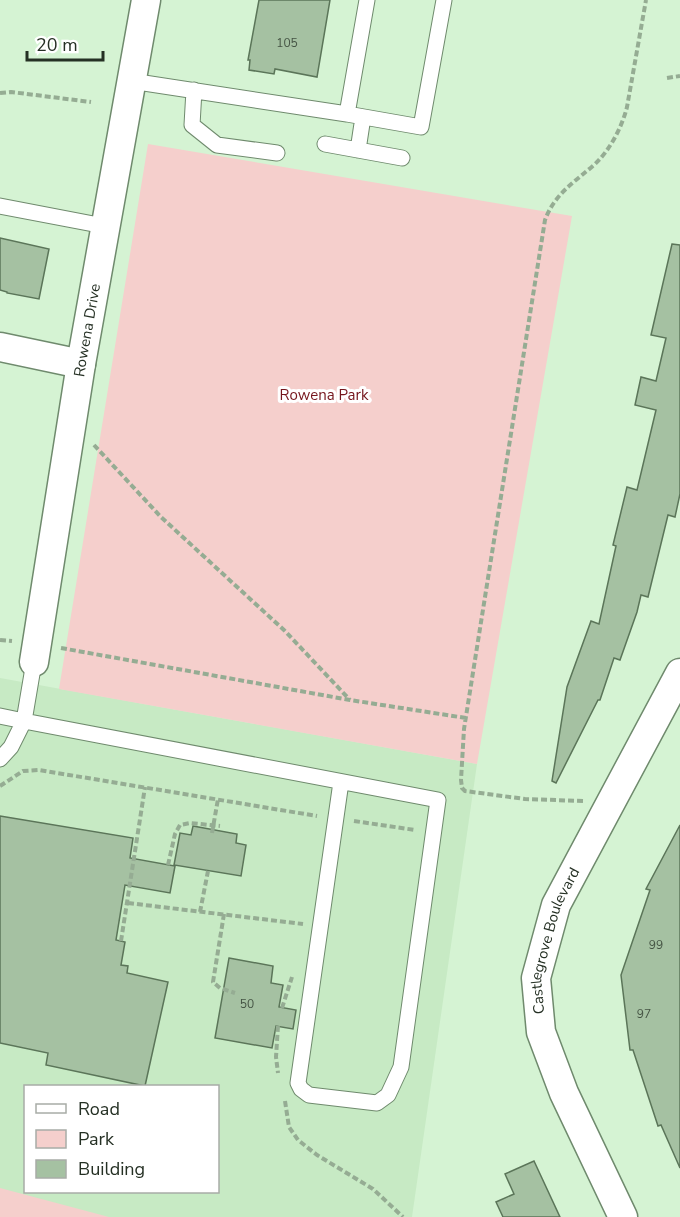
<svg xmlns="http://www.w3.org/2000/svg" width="680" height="1217" font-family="'Nunito Sans',sans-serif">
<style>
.built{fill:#c7eac4;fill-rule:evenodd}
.green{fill:#f5cfcc}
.building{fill:#a5c1a2;stroke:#5b7559;stroke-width:1.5}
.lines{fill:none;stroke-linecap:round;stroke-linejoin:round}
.lane-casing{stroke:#6f8a6d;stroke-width:17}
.street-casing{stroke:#6f8a6d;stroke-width:31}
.path{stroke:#95ac93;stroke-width:4;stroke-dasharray:6 3;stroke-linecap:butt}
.lane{stroke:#fff;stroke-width:15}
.street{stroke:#fff;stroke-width:28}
.labels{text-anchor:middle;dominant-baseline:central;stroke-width:6;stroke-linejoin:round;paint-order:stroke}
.number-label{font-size:12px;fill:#455444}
.street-label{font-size:15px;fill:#253024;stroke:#fff}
.park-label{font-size:15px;fill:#75151c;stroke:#fff}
</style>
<rect width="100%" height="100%" fill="#d5f3d3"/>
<path class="built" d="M 0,678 L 477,764 L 412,1217 L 0,1217 ZM 26,1086 L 218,1086 L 218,1192 L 26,1192 Z"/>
<path class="green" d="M 148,144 L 572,216 L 477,764 L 59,689 Z
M 0,1188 L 109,1217 L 0,1217 Z"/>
<path class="building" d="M 259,0 L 330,0 L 317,77 L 275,69 L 274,74 L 249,70 L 250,60 L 248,60 Z
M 0,238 L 49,249 L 39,299 L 7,293 L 7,292 L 0,290 Z
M 672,244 L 680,245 L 680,494 L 675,517 L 668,515 L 648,597 L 641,595 L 637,612 L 620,660 L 614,658 L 600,700 L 598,700 L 556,783 L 552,781 L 567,687 L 591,621 L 599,624 L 616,546 L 613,545 L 627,487 L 637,490 L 656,410 L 635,405 L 641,377 L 656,381 L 666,338 L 651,335 Z
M 0,816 L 133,838 L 130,858 L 175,866 L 170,893 L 125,885 L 116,940 L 125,942 L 121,965 L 128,966 L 127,973 L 168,982 L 145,1086 L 46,1065 L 48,1053 L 0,1043 Z
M 680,825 L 680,1168 L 661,1125 L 658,1126 L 633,1050 L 630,1050 L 621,975 L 650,890 L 646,889 Z
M 193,826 L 237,834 L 236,843 L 246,845 L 241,876 L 174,865 L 180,833 L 191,835 Z
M 229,958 L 273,966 L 271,983 L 283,985 L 279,1007 L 296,1010 L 293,1029 L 276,1026 L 272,1048 L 215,1038 Z
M 534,1161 L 560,1217 L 503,1217 L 496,1202 L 514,1194 L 505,1174 Z"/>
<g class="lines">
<g class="lane-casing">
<path id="lane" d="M 367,0 L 347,114 L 421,127 L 444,0
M 131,81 L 347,114
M 194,90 L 192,125 L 217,145 L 277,153
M 325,144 L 402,158
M 358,150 L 363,117
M 0,206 L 104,226
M 34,662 L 24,721 L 438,800 L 401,1067 L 388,1095 L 377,1103 L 309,1095 L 301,1089 L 298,1083 L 341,782
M 0,716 L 24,721 L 11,747 L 0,759"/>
</g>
<g class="street-casing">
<g id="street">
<path d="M 0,347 L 81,364"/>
<path id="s1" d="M 34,662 L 81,364 L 146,0"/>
<path id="s2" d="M 623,1217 L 564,1093 L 541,1032 L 536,978 L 556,905 L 680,673"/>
</g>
</g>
<path class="path" d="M 667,78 L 680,76
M 0,93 L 11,92 L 91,102
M 94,445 L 161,517 L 285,631 L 350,700
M 0,640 L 12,641
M 61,648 L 350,700 L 466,718
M 0,786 L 23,771 L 39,770 L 317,816
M 583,801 L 525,799 L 465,791 L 462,788 L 461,780 L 464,729 L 545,220 C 555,193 575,182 595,164 C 610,150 622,127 627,107 L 646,0
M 354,821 L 415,830
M 212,833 L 218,799
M 168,865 L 175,834 L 180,825 L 190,823 L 220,826
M 128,903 L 303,924
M 200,912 L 208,871
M 224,914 L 213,982 L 220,988 L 235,993
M 121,941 L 145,787
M 282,1008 L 292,977
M 278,1026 L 276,1057 L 278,1073
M 285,1101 L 289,1127 L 298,1140 L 317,1155 L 373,1189 L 403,1217"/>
<use href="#lane" class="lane"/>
<use href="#street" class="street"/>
</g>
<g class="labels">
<g class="number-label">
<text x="287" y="43">105</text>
<text x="656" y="945">99</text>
<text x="247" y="1004">50</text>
<text x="644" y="1014">97</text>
</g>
<g class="street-label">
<text stroke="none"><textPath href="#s1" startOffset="336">Rowena Drive</textPath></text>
<text stroke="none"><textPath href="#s2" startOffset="297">Castlegrove Boulevard</textPath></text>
</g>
<g class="park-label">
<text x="324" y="395">Rowena Park</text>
</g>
</g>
<rect x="24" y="1085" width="195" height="108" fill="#ffffff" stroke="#a8aca7" stroke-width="1.5"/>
<rect x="36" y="1104" width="30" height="9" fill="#ffffff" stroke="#a8aca7" stroke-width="1.5"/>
<text x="78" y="1115" font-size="18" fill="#253024">Road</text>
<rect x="36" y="1130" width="30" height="18" fill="#f5cfcc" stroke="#a8aca7" stroke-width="1.5"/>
<text x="78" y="1145" font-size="18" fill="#253024">Park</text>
<rect x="36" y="1160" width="30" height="18" fill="#a5c1a2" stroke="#a8aca7" stroke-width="1.5"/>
<text x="78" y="1175" font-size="18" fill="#253024">Building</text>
<path d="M27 51v9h76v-9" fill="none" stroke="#253024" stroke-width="3"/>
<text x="36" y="51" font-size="18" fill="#253024" stroke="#ffffff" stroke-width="4.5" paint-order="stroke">20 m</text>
</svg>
